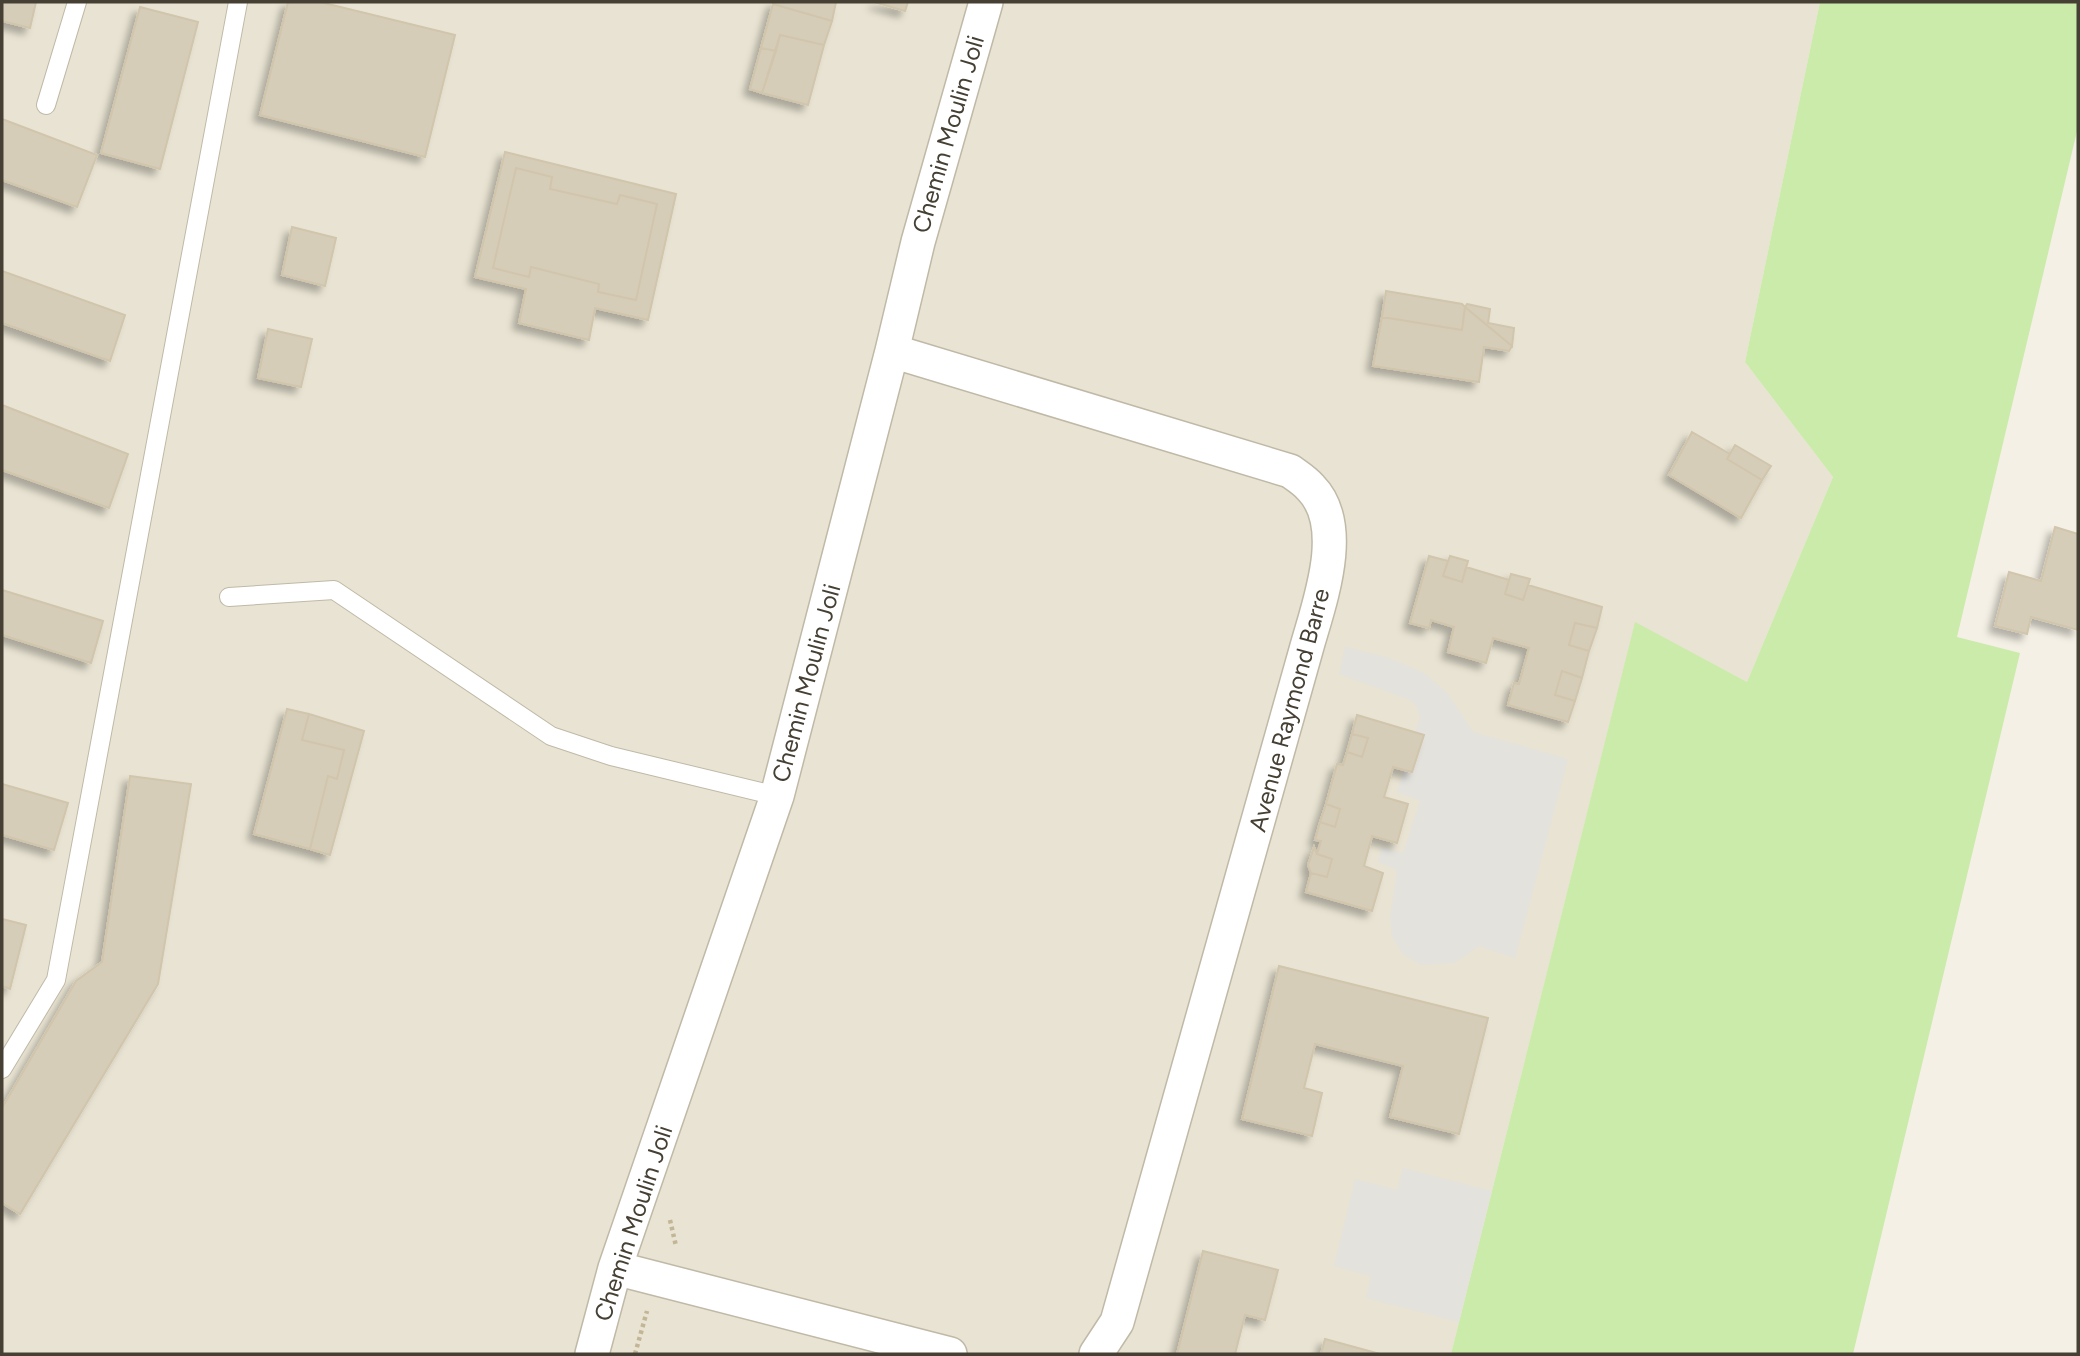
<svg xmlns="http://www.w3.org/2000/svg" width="2080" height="1356" font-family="Figtree,sans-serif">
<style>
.residential{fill:#e8e3d2}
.green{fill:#caebaa}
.parking{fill:#e4e2dd}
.building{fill:#d6cdb9;stroke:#d1c5ac;stroke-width:2;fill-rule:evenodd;filter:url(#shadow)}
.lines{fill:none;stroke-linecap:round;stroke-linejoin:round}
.service-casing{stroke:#c0b9a7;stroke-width:20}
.minor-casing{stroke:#c0b9a7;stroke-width:36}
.path{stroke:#c3b697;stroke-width:4.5;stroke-dasharray:3.5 3.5;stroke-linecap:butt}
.service{stroke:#fff;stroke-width:18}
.minor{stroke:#fff;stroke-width:33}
.labels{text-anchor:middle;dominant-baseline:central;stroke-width:5;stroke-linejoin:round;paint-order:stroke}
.street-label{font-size:24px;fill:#464034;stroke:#fff}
</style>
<defs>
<filter id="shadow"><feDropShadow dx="-6" dy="6" stdDeviation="3.5" flood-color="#0004"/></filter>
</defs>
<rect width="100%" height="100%" fill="#f4f0e5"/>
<path class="residential" d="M 2,2 L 1820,2 L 1745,362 L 1833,477 L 1747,682 L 1635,623 L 1451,1354 L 2,1354 Z"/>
<path class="green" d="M 1820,2 L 2078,2 L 2078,127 L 1957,637 L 2020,653 L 1853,1354 L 1451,1354 L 1635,622 L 1747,682 L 1833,477 L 1745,362 Z"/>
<path class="parking" d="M 1345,647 L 1389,658 L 1424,673 L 1448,694 L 1473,732 L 1568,759 L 1515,958 L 1479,946 L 1455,963 L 1421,965 L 1403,954 L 1392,937 L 1390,918 L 1397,870 L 1378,862 L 1382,847 L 1403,853 L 1420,801 L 1397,792 L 1420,718 L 1417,707 L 1410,700 L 1339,674 Z
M 1403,1168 L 1492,1191 L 1459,1322 L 1366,1298 L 1371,1276 L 1334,1266 L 1355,1179 L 1397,1190 Z"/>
<path class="building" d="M 2,2 L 36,2 L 30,28 L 2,21 Z
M 288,2 L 320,2 L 455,35 L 425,157 L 260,115 Z
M 774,2 L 836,2 L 832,21 L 773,4 Z
M 874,2 L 908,2 L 905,11 Z
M 773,4 L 832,21 L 824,45 L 780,35 L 776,51 L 761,48 Z
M 140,7 L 198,22 L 160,169 L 101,153 Z
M 780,35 L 824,45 L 808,105 L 762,93 Z
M 761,48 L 776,51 L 762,93 L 750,89 Z
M 2,119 L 97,155 L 77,207 L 2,180 Z
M 505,152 L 676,194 L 648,320 L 595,308 L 589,340 L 519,323 L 526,289 L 475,277 ZM 516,168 L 552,177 L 550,189 L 617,204 L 620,195 L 657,204 L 636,300 L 598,292 L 599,284 L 531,267 L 529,277 L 493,268 Z
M 516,168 L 552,177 L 550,189 L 617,204 L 620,195 L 657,204 L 636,300 L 598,292 L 599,284 L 531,267 L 529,277 L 493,268 Z
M 292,227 L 336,238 L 325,286 L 282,275 Z
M 2,271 L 125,315 L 110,361 L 2,323 Z
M 1386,291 L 1462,304 L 1465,307 L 1462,330 L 1382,317 Z
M 1467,304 L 1490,309 L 1488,323 L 1514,328 L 1512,346 L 1465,307 Z
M 1465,307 L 1512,346 L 1509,351 L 1484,347 L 1479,382 L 1373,366 L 1382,317 L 1462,330 Z
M 268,329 L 312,339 L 301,387 L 258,378 Z
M 2,405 L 128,454 L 109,508 L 2,470 Z
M 1692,432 L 1730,454 L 1727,459 L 1762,480 L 1741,518 L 1669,475 Z
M 1735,445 L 1771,466 L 1762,480 L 1727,459 Z
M 2055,527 L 2078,534 L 2078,630 L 2031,617 L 2027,634 L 1995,626 L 2009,572 L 2041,581 Z
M 1429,556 L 1448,561 L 1443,576 L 1462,582 L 1466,567 L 1509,580 L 1505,594 L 1523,600 L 1528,585 L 1602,607 L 1597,628 L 1575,623 L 1569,645 L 1589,651 L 1582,678 L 1562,671 L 1555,695 L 1575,701 L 1568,722 L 1508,705 L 1514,683 L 1519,684 L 1529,648 L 1493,638 L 1486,663 L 1448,652 L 1454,627 L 1431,620 L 1429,628 L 1410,623 Z
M 1450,556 L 1468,561 L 1462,582 L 1443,576 Z
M 1511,574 L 1530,579 L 1523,600 L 1505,594 Z
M 2,590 L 103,621 L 91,663 L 2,635 Z
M 1575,623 L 1597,628 L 1589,651 L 1569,645 Z
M 1562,671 L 1582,678 L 1575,701 L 1555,695 Z
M 287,709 L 309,714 L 302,740 L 344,750 L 337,779 L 328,776 L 310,849 L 254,834 Z
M 309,714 L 364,731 L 330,855 L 310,849 L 328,776 L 337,779 L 344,750 L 302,740 Z
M 1357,715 L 1424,735 L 1412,772 L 1393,767 L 1384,797 L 1408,804 L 1397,843 L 1372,836 L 1364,866 L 1383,873 L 1372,911 L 1306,892 L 1311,873 L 1327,877 L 1332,859 L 1317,854 L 1321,841 L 1315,840 L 1320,822 L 1335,827 L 1340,809 L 1326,804 L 1337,764 L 1343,765 L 1347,752 L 1362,757 L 1368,738 L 1352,734 Z
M 1352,734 L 1368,738 L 1362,757 L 1347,752 Z
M 130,776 L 191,784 L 158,984 L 20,1214 L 2,1203 L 2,1108 L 76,981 L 102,962 Z
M 2,784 L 68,803 L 54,850 L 2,835 Z
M 1326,804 L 1340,809 L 1335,827 L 1320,822 Z
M 1314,847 L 1317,854 L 1332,859 L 1327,877 L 1311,873 L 1308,865 Z
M 2,919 L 26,925 L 10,989 L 2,986 Z
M 1279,966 L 1488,1018 L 1459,1134 L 1390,1117 L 1403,1066 L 1315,1044 L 1304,1088 L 1322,1093 L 1312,1136 L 1242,1119 Z
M 1203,1251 L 1278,1270 L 1265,1320 L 1245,1315 L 1235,1354 L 1177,1354 Z
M 1325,1339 L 1380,1354 L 1321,1354 Z"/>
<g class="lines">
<g class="service-casing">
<path id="service" d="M 46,105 L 77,2
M 229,597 L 334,590 L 551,736 L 611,756 L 777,796
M 2,1069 L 56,980 L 238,2"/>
</g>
<g class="minor-casing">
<path id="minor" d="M 892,351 L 1290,471 C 1297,476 1305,481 1311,488 C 1349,527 1318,606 1306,650 L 1117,1322 L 1096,1354
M 615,1268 L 950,1354
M 592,1354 L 615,1268 L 777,796 L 892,351 L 918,242 L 986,2"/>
</g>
<path class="path" d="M 670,1220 L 676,1246
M 635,1354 L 647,1311"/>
<use href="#service" class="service"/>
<use href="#minor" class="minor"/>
</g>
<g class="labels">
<g class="street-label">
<text transform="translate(948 134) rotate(-74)">Chemin Moulin Joli</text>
<text transform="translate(806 683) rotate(-75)">Chemin Moulin Joli</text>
<text transform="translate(1289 710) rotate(-75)">Avenue Raymond Barre</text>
<text transform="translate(633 1223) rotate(-72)">Chemin Moulin Joli</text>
</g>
</g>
<rect width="2080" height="1356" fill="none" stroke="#464034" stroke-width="7"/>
</svg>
